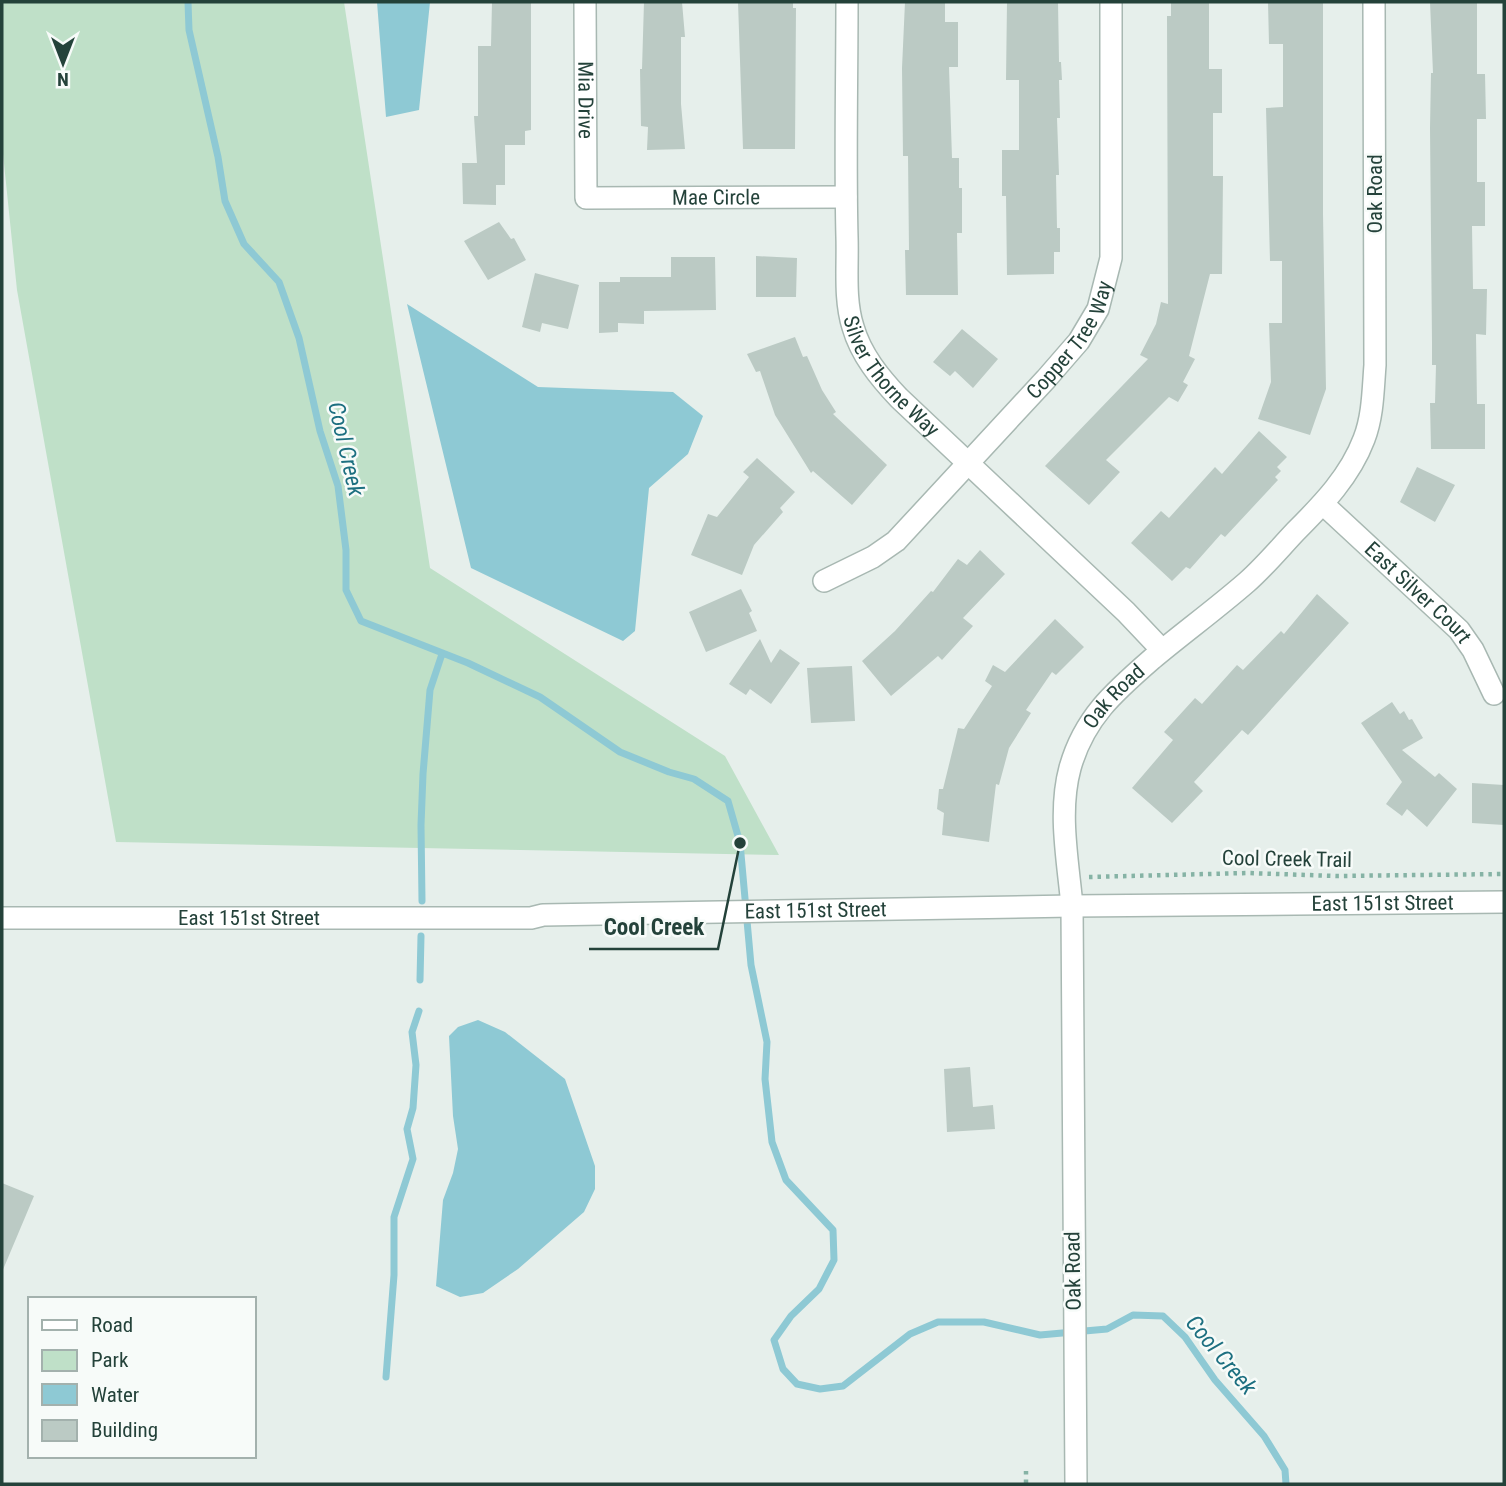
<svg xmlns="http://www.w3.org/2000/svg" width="1506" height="1486" font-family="'Roboto Condensed',sans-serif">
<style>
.green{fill:#bfe0c8}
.water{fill:#8ec9d4}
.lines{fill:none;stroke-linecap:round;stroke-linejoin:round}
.stream{stroke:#8ec9d4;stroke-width:7}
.building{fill:#bbcac4}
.minor-casing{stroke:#a8b8b2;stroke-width:24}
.path{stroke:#86b3a5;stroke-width:4.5;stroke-dasharray:3.5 5;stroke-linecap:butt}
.minor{stroke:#fff;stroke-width:21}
.labels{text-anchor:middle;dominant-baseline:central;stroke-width:5;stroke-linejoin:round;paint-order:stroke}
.street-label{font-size:21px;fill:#24423a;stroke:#f7fbf9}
.water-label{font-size:23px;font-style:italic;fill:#1c6f80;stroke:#f7fbf9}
.leader{fill:none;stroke:#24423a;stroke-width:2.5}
.callout-dot{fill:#24423a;stroke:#f7fbf9;stroke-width:2.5}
.callout-label{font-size:23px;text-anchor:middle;font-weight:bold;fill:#24423a;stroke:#f7fbf9;stroke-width:5;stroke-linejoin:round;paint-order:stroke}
</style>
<rect width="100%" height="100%" fill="#e6efeb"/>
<path class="green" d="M 2,2 L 344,2 L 430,568 L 725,756 L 779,855 L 116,842 L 17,290 L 2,144 Z"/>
<path class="water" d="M 377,2 L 430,2 L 419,110 L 386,117 Z
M 407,304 L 538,387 L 673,392 L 703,416 L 688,454 L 649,488 L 635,631 L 623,641 L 471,568 Z
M 478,1020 L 505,1032 L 565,1079 L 595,1166 L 595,1189 L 584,1212 L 518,1269 L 483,1293 L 460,1297 L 436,1286 L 443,1200 L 453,1173 L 458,1149 L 453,1116 L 449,1036 L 458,1027 Z"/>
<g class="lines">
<path class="stream" d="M 188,2 L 189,30 L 218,157 L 225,201 L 244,244 L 279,282 L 299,338 L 320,431 L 338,486 L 346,550 L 346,590 L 361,621 L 468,663 L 540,697 L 620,752 L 669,772 L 694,779 L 728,801 L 740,843 L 751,965 L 767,1042 L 765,1079 L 772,1142 L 786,1180 L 833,1230 L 834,1260 L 819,1289 L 791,1316 L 774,1340 L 783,1369 L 797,1384 L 820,1389 L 843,1386 L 910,1334 L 938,1322 L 984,1322 L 1040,1335 L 1107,1329 L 1133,1315 L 1163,1316 L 1185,1337 L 1215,1380 L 1264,1436 L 1285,1470 L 1286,1484
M 422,901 L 421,825 L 423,774 L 430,690 L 442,654
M 420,980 L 421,936
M 386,1377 L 394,1275 L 394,1217 L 413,1159 L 407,1129 L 413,1108 L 416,1065 L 412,1032 L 419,1011"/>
</g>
<path class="building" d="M 492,2 L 531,2 L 531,130 L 525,131 L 525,145 L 505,145 L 505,185 L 496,185 L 496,205 L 463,204 L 462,163 L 477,163 L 474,116 L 478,116 L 478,46 L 491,46 Z
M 644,2 L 682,2 L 685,37 L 681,37 L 681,104 L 685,149 L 647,150 L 648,127 L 641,126 L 640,69 L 642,69 Z
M 738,2 L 793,2 L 793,8 L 796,8 L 795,149 L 743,149 Z
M 905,2 L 945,2 L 945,22 L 958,22 L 958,67 L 949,67 L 952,158 L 959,158 L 959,188 L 962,188 L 962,233 L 957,233 L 958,295 L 906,295 L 905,250 L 909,250 L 908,156 L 903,156 L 902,68 Z
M 1007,2 L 1058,2 L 1059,62 L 1061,62 L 1062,80 L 1059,80 L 1060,118 L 1057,118 L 1059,175 L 1056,175 L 1057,228 L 1060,228 L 1060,252 L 1054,252 L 1054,274 L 1007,275 L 1006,196 L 1002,196 L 1002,150 L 1019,150 L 1019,80 L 1006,80 Z
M 1171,2 L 1209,2 L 1209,69 L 1222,69 L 1222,113 L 1213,113 L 1213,176 L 1223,176 L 1222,274 L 1210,274 L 1189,356 L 1195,359 L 1183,382 L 1188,385 L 1178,402 L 1169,397 L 1106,460 L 1120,472 L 1089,505 L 1045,466 L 1148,359 L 1140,355 L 1156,324 L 1161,302 L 1168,304 L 1167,16 L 1171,16 Z
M 1268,2 L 1323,2 L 1323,214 L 1326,389 L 1310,435 L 1258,419 L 1271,382 L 1269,323 L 1282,323 L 1282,261 L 1270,261 L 1266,108 L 1283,107 L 1283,44 L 1269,44 Z
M 1430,2 L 1477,2 L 1477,74 L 1485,74 L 1486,119 L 1477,119 L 1477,182 L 1485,182 L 1485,226 L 1472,226 L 1473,289 L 1487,289 L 1486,335 L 1476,334 L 1477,404 L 1485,404 L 1485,449 L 1431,449 L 1430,403 L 1435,403 L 1436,365 L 1432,365 L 1432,343 L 1430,128 L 1431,73 L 1433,73 Z
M 499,222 L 511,239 L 514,238 L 526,260 L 488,280 L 464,241 Z
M 756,256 L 797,258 L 796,297 L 756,297 Z
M 671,257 L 715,257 L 716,310 L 644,311 L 644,324 L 618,323 L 618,332 L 599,333 L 599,282 L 620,282 L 620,277 L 671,277 Z
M 535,273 L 579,285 L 568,329 L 542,323 L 540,332 L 522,327 Z
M 962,329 L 998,359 L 973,388 L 955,371 L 950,376 L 933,362 Z
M 795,337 L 803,357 L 807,356 L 822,390 L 836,412 L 833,414 L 887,465 L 852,505 L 813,471 L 811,473 L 775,415 L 760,371 L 756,372 L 747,354 Z
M 1259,431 L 1287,457 L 1277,467 L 1281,471 L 1275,477 L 1278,480 L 1225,537 L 1221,534 L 1190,569 L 1186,567 L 1172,581 L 1131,543 L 1161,511 L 1169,518 L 1215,467 L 1222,474 Z
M 757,458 L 795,492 L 780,508 L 783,512 L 754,545 L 742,575 L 691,555 L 708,514 L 717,517 L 749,477 L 743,472 Z
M 1417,467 L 1455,485 L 1435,522 L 1400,502 Z
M 980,550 L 1005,574 L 963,618 L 973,626 L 942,660 L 938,656 L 891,696 L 862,661 L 895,631 L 931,591 L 933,592 L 958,559 L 967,565 Z
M 741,589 L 752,611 L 749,613 L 757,631 L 706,652 L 689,612 Z
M 1317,594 L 1349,623 L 1248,735 L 1242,730 L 1194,782 L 1203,791 L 1172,823 L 1132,788 L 1173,740 L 1164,732 L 1195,698 L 1202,704 L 1237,665 L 1243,670 L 1281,631 L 1284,634 Z
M 1055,619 L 1084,647 L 1056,675 L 1052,672 L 1026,710 L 1031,713 L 1009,748 L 999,785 L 996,784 L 989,842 L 942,835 L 944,813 L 937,809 L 939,789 L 943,789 L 958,728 L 964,729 L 992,686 L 985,681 L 993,665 L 1005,672 Z
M 760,639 L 771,663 L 780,649 L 800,663 L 771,704 L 750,689 L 746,695 L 729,684 Z
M 852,666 L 855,721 L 811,723 L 807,668 Z
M 1392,702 L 1400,714 L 1404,711 L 1409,720 L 1412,719 L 1423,738 L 1402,750 L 1435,777 L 1439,773 L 1457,789 L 1427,827 L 1407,809 L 1402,816 L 1386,804 L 1402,782 L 1361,723 Z
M 1472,783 L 1504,785 L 1504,825 L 1472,823 Z
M 970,1067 L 973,1107 L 993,1105 L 995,1129 L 947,1132 L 944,1069 Z
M 2,1183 L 34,1196 L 2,1272 Z"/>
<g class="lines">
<g class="minor-casing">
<g id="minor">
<path id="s1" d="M 585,2 L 586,198 L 846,197"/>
<path id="s2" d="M 847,2 C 847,80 845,159 847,237 C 848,266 844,299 853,327 C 861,355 880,378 899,398 L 1126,612 L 1162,650"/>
<path id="s3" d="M 1323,504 L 1459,630 L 1473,650 L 1494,694"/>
<path id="s4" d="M 824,581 L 873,557 L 896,541 L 1046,379 L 1079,341 L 1098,309 L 1111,258 L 1111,2"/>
<path id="s5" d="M 2,918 L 531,918 L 543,915 L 1072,906 L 1504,902"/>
<path id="s6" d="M 1076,1484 L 1072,906 C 1068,861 1058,812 1070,768 C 1084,718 1114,692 1152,659 C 1183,633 1216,609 1247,582 C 1264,567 1279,549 1295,532 C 1323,504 1350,476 1364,439 C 1373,416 1373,390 1375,365 L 1374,2"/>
</g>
</g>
<path class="path" d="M 1089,877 L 1247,873 L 1337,876 L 1504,874
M 1026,1471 L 1026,1484"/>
<use href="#minor" class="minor"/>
</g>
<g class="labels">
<g class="street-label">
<text stroke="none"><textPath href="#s1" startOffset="98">Mia Drive</textPath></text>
<text transform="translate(1375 194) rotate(-90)">Oak Road</text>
<text stroke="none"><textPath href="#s1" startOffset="326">Mae Circle</textPath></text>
<text stroke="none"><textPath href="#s4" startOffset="350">Copper Tree Way</textPath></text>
<text stroke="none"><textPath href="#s2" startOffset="388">Silver Thorne Way</textPath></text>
<text stroke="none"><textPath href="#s3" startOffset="130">East Silver Court</textPath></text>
<text stroke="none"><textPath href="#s6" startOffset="802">Oak Road</textPath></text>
<text transform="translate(1287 859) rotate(1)">Cool Creek Trail</text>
<text stroke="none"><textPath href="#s5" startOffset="1381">East 151st Street</textPath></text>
<text stroke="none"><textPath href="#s5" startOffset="814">East 151st Street</textPath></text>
<text stroke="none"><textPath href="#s5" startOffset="247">East 151st Street</textPath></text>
<text transform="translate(1073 1271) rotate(-91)">Oak Road</text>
</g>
<g class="water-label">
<text transform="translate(346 449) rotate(77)">Cool Creek</text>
<text transform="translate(1221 1355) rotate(50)">Cool Creek</text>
</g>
</g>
<path class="leader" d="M740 843L718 949H589"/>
<circle class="callout-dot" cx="740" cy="843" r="7"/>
<g class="callout-label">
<text x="654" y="935">Cool Creek</text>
</g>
<rect width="1506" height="1486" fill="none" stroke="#24423a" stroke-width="7"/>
<rect x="28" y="1297" width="228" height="161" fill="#f7fbf9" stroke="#a3b1ad" stroke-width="2"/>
<rect x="42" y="1320" width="35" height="10" fill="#ffffff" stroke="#a3b1ad" stroke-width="2"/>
<text x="91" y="1332" font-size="21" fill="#24423a">Road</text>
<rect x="42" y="1350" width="35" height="21" fill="#bfe0c8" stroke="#a3b1ad" stroke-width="2"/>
<text x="91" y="1367" font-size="21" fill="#24423a">Park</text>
<rect x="42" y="1384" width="35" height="21" fill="#8ec9d4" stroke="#a3b1ad" stroke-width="2"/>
<text x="91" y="1402" font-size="21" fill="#24423a">Water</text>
<rect x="42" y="1420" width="35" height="21" fill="#bbcac4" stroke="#a3b1ad" stroke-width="2"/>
<text x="91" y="1437" font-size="21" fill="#24423a">Building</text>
<g transform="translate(63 63) rotate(180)" stroke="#f7fbf9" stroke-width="5" paint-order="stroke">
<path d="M0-5L12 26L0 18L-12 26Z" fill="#24423a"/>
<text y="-10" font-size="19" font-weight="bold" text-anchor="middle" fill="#24423a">N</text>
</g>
</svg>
